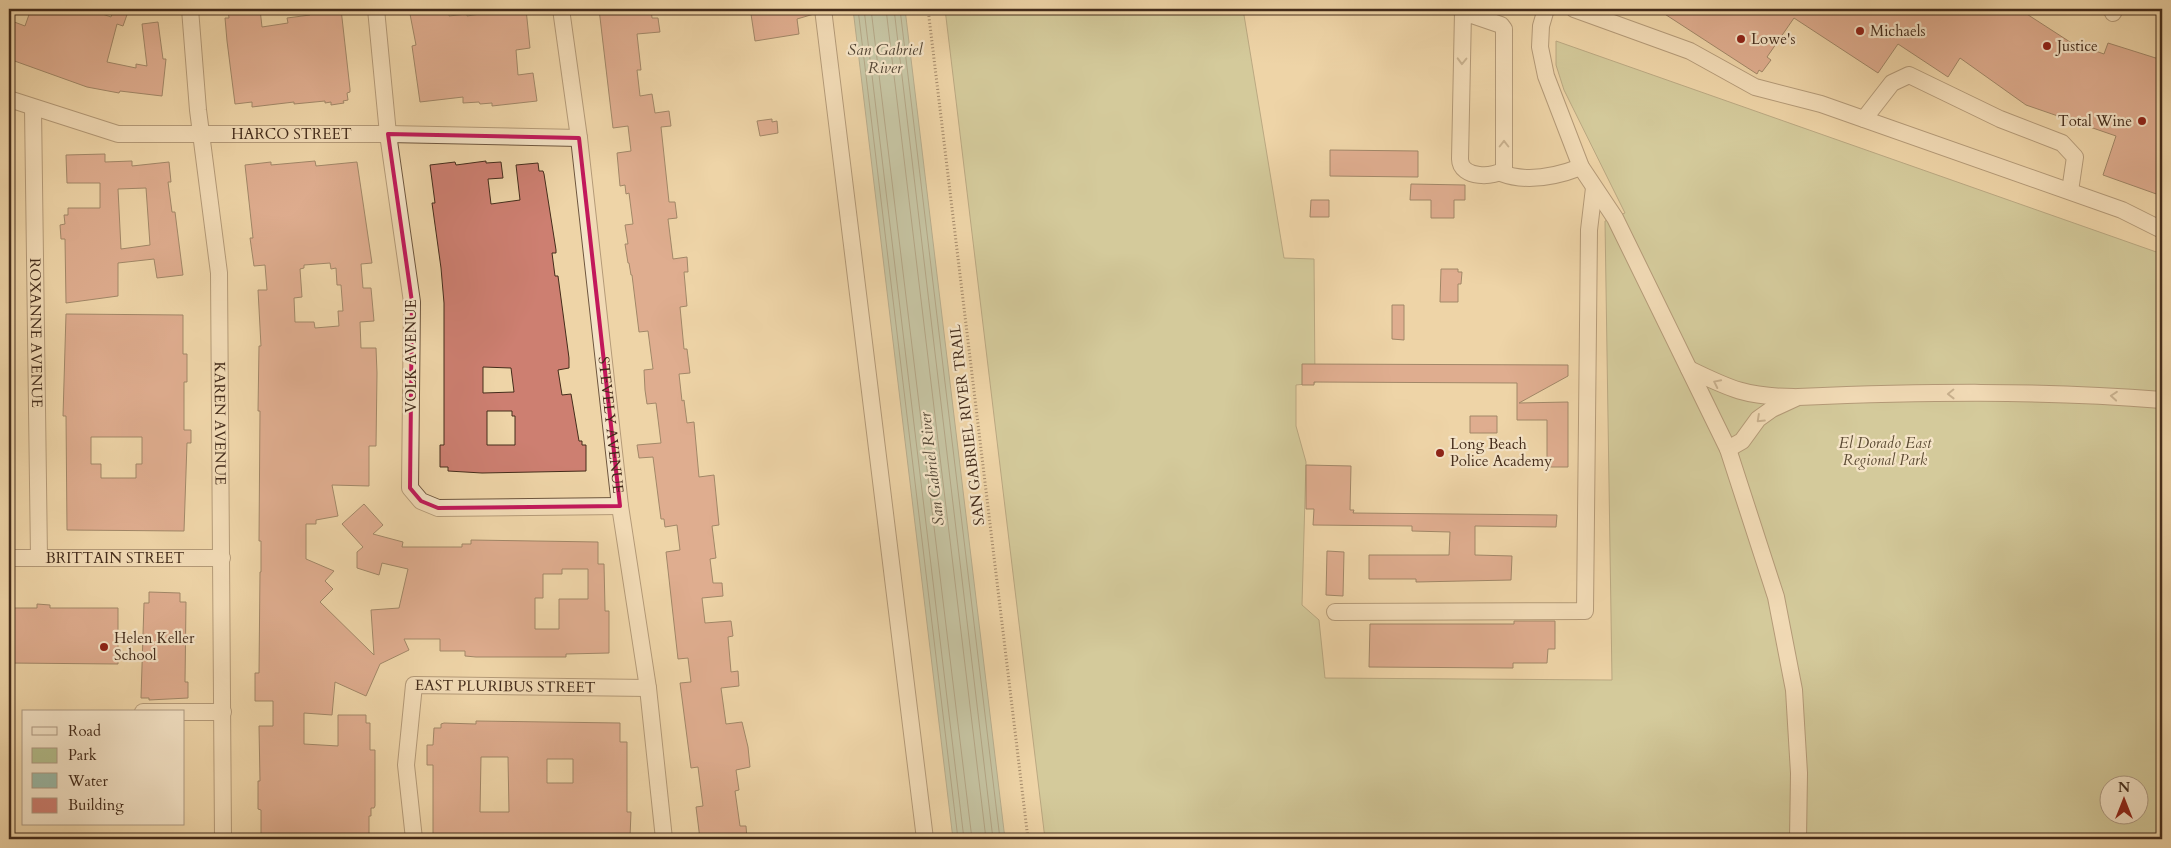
<svg xmlns="http://www.w3.org/2000/svg" width="2171" height="848" font-family="Cardo,serif">
<style>
.green{fill:#b3be8c;stroke:#7c7554;fill-rule:evenodd}
.water{fill:#9ab8a5;stroke:#78806e}
.lines{fill:none;stroke-linecap:round;stroke-linejoin:round}
.shore{stroke:#6f7260;stroke-width:1}
.building{fill:#cd7f71;stroke:#442c1b;fill-rule:evenodd}
.minor-casing{stroke:#6e563e;stroke-width:18}
.path{stroke:#442c1b;stroke-width:3;stroke-dasharray:1 2.5;stroke-linecap:butt}
.minor{stroke:#f4e3c6;stroke-width:16}
.oneway{stroke:#9c8870}
.marked{fill:none;stroke:#c2185b;stroke-width:4;stroke-linejoin:round}
.poi-dot{fill:#8f2418;stroke:#f4e3c6;stroke-width:2}
.labels{text-anchor:middle;dominant-baseline:central;stroke-width:4.5;stroke-linejoin:round;paint-order:stroke}
.poi-label{font-size:15px;fill:#442c1b;stroke:#f4e3c6;text-anchor:start}
.street-label{font-size:15px;fill:#442c1b;stroke:#f4e3c6}
.park-label{font-size:15px;font-style:italic;fill:#5a4932;stroke:#f4e3c6}
.water-label{font-size:16px;font-style:italic;fill:#554837;stroke:#f4e3c6}
</style>
<rect width="100%" height="100%" fill="#eed4a7"/>
<filter id="stains"><feTurbulence type="fractalNoise" baseFrequency=".004" numOctaves="4"/><feColorMatrix values="0 0 0 0 .2 0 0 0 0 .09 0 0 0 0 .02 0 0 0 .5 -.17"/></filter>
<radialGradient id="worn" r=".72"><stop offset=".6" stop-color="#630" stop-opacity="0"/><stop offset="1" stop-color="#630" stop-opacity=".3"/></radialGradient>
<path class="green" d="M 945,9 L 1243,9 L 1284,258 L 1314,259 L 1315,383 L 1296,385 L 1296,426 L 1306,462 L 1302,605 L 1319,620 L 1325,678 L 1612,680 L 1605,221 L 1625,213 L 1564,90 L 1556,65 L 1556,41 L 2162,254 L 2162,839 L 1045,839 ZM 2108,786 L 2138,786 L 2138,816 L 2108,816 Z"/>
<path class="water" d="M 853,9 L 905,9 L 1005,839 L 953,839 Z"/>
<g class="lines">
<path class="shore" d="M 858,9 L 958,839
M 864,9 L 964,839
M 871,9 L 972,839
M 886,9 L 986,839
M 894,9 L 993,839
M 900,9 L 1000,839"/>
</g>
<path class="building" d="M 31,9 L 41,9 L 54,14 L 56,9 L 88,9 L 111,17 L 114,9 L 129,9 L 123,26 L 117,24 L 107,62 L 136,68 L 136,64 L 147,66 L 142,24 L 158,22 L 163,59 L 166,59 L 162,96 L 120,91 L 119,93 L 87,87 L 9,59 L 9,20 L 25,26 Z
M 228,9 L 260,9 L 262,27 L 288,23 L 287,18 L 310,15 L 309,10 L 341,9 L 350,89 L 350,92 L 347,93 L 348,100 L 343,101 L 344,103 L 331,105 L 331,102 L 325,103 L 325,101 L 294,104 L 294,102 L 252,107 L 252,102 L 235,104 L 227,41 L 225,18 L 229,18 Z
M 409,9 L 449,9 L 449,16 L 467,14 L 467,16 L 500,11 L 500,9 L 526,9 L 530,48 L 516,50 L 518,75 L 533,73 L 537,101 L 492,106 L 492,103 L 480,104 L 479,102 L 463,103 L 463,97 L 420,102 L 412,46 L 416,45 Z
M 599,9 L 651,9 L 652,18 L 658,18 L 660,32 L 637,34 L 641,70 L 637,70 L 640,96 L 652,94 L 655,113 L 669,111 L 671,126 L 661,127 L 669,202 L 675,202 L 677,218 L 668,219 L 673,259 L 687,257 L 688,272 L 684,272 L 687,306 L 680,307 L 684,349 L 687,349 L 690,373 L 679,374 L 682,401 L 684,400 L 687,423 L 694,422 L 699,477 L 714,475 L 719,525 L 712,526 L 716,558 L 710,559 L 713,583 L 722,583 L 723,596 L 702,598 L 705,623 L 731,621 L 733,636 L 728,637 L 731,672 L 738,671 L 739,686 L 721,688 L 726,724 L 742,722 L 748,747 L 750,767 L 736,770 L 739,790 L 735,791 L 740,826 L 746,826 L 747,839 L 700,839 L 696,807 L 703,806 L 698,767 L 691,768 L 680,683 L 691,682 L 688,658 L 678,659 L 666,552 L 680,550 L 677,525 L 665,527 L 664,519 L 661,519 L 653,457 L 639,458 L 637,445 L 661,443 L 656,403 L 647,404 L 645,390 L 644,370 L 653,369 L 648,331 L 639,332 L 632,275 L 631,275 L 629,263 L 628,263 L 625,244 L 628,244 L 625,225 L 633,224 L 629,193 L 626,194 L 625,185 L 620,186 L 617,153 L 631,151 L 628,126 L 613,128 Z
M 788,9 L 813,9 L 814,14 L 797,19 L 799,34 L 755,41 L 751,14 Z
M 1657,9 L 2019,9 L 2070,42 L 2104,54 L 2108,43 L 2162,60 L 2162,196 L 2103,175 L 2116,136 L 2026,105 L 1960,58 L 1948,77 L 1898,44 L 1878,73 L 1794,18 L 1767,57 L 1771,60 L 1762,72 L 1759,70 L 1757,74 Z
M 772,119 L 772,122 L 777,121 L 778,133 L 760,136 L 757,121 Z
M 1330,150 L 1418,151 L 1418,177 L 1330,176 Z
M 105,154 L 105,162 L 132,161 L 132,166 L 169,162 L 171,182 L 168,182 L 172,212 L 175,212 L 183,275 L 157,278 L 154,259 L 118,263 L 118,296 L 66,303 L 65,239 L 61,239 L 60,225 L 65,224 L 64,215 L 68,215 L 68,208 L 100,208 L 100,183 L 67,183 L 66,155 ZM 146,188 L 150,245 L 121,249 L 118,189 Z
M 315,161 L 316,166 L 357,162 L 372,263 L 361,264 L 363,288 L 371,288 L 374,321 L 360,322 L 361,348 L 376,348 L 377,373 L 376,446 L 369,446 L 369,486 L 332,485 L 338,516 L 316,520 L 316,524 L 306,524 L 306,559 L 334,571 L 325,581 L 333,589 L 320,602 L 374,655 L 371,610 L 399,608 L 408,569 L 382,563 L 379,575 L 357,568 L 357,552 L 363,547 L 342,524 L 364,504 L 383,525 L 373,534 L 403,542 L 402,547 L 462,547 L 462,544 L 471,544 L 471,540 L 598,542 L 598,564 L 604,564 L 605,609 L 605,611 L 609,611 L 609,653 L 566,654 L 566,657 L 476,657 L 465,656 L 465,651 L 440,651 L 440,639 L 404,639 L 409,650 L 380,664 L 366,696 L 335,682 L 332,715 L 304,713 L 304,744 L 338,746 L 338,715 L 366,715 L 366,723 L 370,723 L 370,750 L 375,750 L 375,806 L 374,808 L 371,808 L 371,816 L 369,816 L 369,839 L 261,839 L 261,810 L 258,809 L 258,781 L 260,781 L 259,726 L 273,726 L 273,701 L 255,701 L 255,673 L 259,673 L 260,572 L 261,572 L 261,541 L 259,541 L 260,411 L 258,411 L 259,346 L 261,346 L 258,290 L 267,290 L 265,265 L 254,266 L 250,238 L 253,238 L 245,165 L 271,162 L 271,165 ZM 330,263 L 331,269 L 336,268 L 337,285 L 341,285 L 343,311 L 338,311 L 339,326 L 315,328 L 314,322 L 295,322 L 294,298 L 302,297 L 300,269 L 304,268 L 304,265 ZM 562,569 L 588,569 L 588,599 L 559,599 L 559,629 L 535,629 L 535,598 L 543,598 L 543,574 L 562,574 Z
M 486,161 L 486,163 L 501,162 L 503,178 L 488,179 L 491,204 L 520,200 L 516,165 L 538,163 L 539,171 L 543,171 L 544,174 L 556,250 L 556,253 L 552,253 L 555,276 L 558,276 L 569,358 L 569,368 L 558,370 L 562,395 L 571,394 L 579,441 L 582,441 L 582,445 L 586,445 L 586,471 L 482,473 L 448,471 L 448,467 L 440,467 L 440,445 L 444,445 L 444,303 L 441,268 L 432,203 L 435,203 L 430,165 L 455,162 L 456,165 ZM 483,367 L 511,368 L 514,392 L 483,393 ZM 487,411 L 512,411 L 512,416 L 515,416 L 515,445 L 487,445 Z
M 1411,184 L 1465,185 L 1465,200 L 1454,200 L 1454,218 L 1431,218 L 1431,200 L 1410,200 Z
M 1311,200 L 1329,200 L 1329,217 L 1310,217 Z
M 1441,269 L 1458,269 L 1458,272 L 1462,272 L 1461,284 L 1458,284 L 1458,302 L 1440,302 Z
M 1392,305 L 1404,305 L 1404,340 L 1392,339 Z
M 66,314 L 183,315 L 183,354 L 187,354 L 187,382 L 184,382 L 184,430 L 191,430 L 191,443 L 187,443 L 184,531 L 67,530 L 66,416 L 63,416 ZM 91,437 L 142,437 L 142,464 L 136,464 L 136,478 L 101,478 L 101,464 L 91,464 Z
M 1302,364 L 1568,365 L 1568,376 L 1519,403 L 1568,402 L 1568,467 L 1547,467 L 1547,420 L 1517,420 L 1517,383 L 1314,382 L 1314,385 L 1302,385 Z
M 1470,416 L 1497,416 L 1497,433 L 1470,433 Z
M 1306,465 L 1351,466 L 1350,510 L 1354,510 L 1353,513 L 1557,515 L 1556,527 L 1475,526 L 1475,555 L 1512,556 L 1511,580 L 1416,582 L 1416,579 L 1369,579 L 1369,555 L 1449,555 L 1450,532 L 1412,531 L 1412,526 L 1313,525 L 1314,509 L 1306,509 Z
M 1327,551 L 1344,552 L 1343,596 L 1326,595 Z
M 149,592 L 180,593 L 180,602 L 186,602 L 185,682 L 188,682 L 188,698 L 149,700 L 149,698 L 141,698 L 144,603 L 149,603 Z
M 37,604 L 50,605 L 50,608 L 118,608 L 118,664 L 9,663 L 9,608 L 37,608 Z
M 1514,621 L 1555,621 L 1555,649 L 1548,649 L 1547,663 L 1513,663 L 1513,668 L 1369,667 L 1370,624 L 1514,624 Z
M 476,721 L 620,723 L 620,742 L 627,742 L 627,812 L 631,812 L 630,837 L 592,836 L 592,839 L 571,839 L 571,835 L 542,835 L 542,838 L 539,839 L 520,839 L 433,836 L 433,765 L 427,765 L 427,745 L 433,745 L 434,728 L 441,728 L 441,724 L 444,723 L 476,724 ZM 481,757 L 508,757 L 509,812 L 480,812 ZM 547,759 L 573,759 L 573,783 L 547,783 Z"/>
<g class="lines">
<g class="minor-casing">
<g id="minor">
<path id="s1" d="M 190,9 L 198,110 L 219,273 L 223,839"/>
<path d="M 376,9 L 388,134 L 412,302 L 410,488 L 421,501 L 438,508 L 620,506"/>
<path id="s2" d="M 561,9 L 579,138 L 620,506 L 648,688 L 664,839"/>
<path d="M 823,9 L 925,839"/>
<path d="M 1546,9 L 1541,26 L 1540,47 L 1546,76 L 1581,167 L 1615,218 L 1728,449 L 1776,597 L 1794,690 L 1799,773 L 1798,839"/>
<path d="M 1574,9 L 1690,51 L 1755,87 L 1821,104 L 2122,210 L 2162,230"/>
<path d="M 1463,12 L 1501,25 L 1504,29 L 1504,169 C 1496,178 1460,179 1460,159 L 1463,12 L 1463,9"/>
<path d="M 2113,13 L 2115,9"/>
<path id="s3" d="M 9,99 L 118,134 L 388,134 L 579,138"/>
<path id="s4" d="M 33,108 L 39,558"/>
<path d="M 1864,119 L 1892,83 L 1909,75 L 2000,119 L 2062,143 L 2075,157 L 2070,191"/>
<path d="M 1501,173 C 1527,183 1555,177 1581,167"/>
<path d="M 1689,369 C 1730,389 1747,397 1794,397"/>
<path d="M 1728,449 L 1742,441 L 1758,419 L 1772,409 L 1798,397 C 1920,392 2041,390 2162,400"/>
<path id="s5" d="M 9,558 L 222,558"/>
<path d="M 1335,612 L 1585,611 L 1589,230 L 1594,188"/>
<path d="M 143,712 L 223,712"/>
<path id="s6" d="M 414,839 L 406,765 L 414,685 L 648,688"/>
</g>
</g>
<path class="path" d="M 928,9 L 1028,839"/>
<use href="#minor" class="minor"/>
</g>
<defs><path id="oneway-chevron" d="M-2-3.5L2.5 0L-2 3.5" fill="none" stroke-width="1.6" stroke-linecap="round" stroke-linejoin="round" transform="scale(1.25)"/></defs>
<g class="oneway">
<use href="#oneway-chevron" transform="translate(1462 61) rotate(91)"/>
<use href="#oneway-chevron" transform="translate(1504 144) rotate(-90)"/>
<use href="#oneway-chevron" transform="translate(1717 383) rotate(-154)"/>
<use href="#oneway-chevron" transform="translate(1951 394) rotate(179)"/>
<use href="#oneway-chevron" transform="translate(2114 396) rotate(-175)"/>
<use href="#oneway-chevron" transform="translate(1760 419) rotate(137)"/>
</g>
<path d="M0 0H2171V848H0ZM 388,134 L 579,138 L 620,506 L 438,508 L 421,501 L 410,488 L 412,302 Z" fill="#eed4a7" fill-opacity=".55" fill-rule="evenodd"/>
<path class="marked" d="M 388,134 L 579,138 L 620,506 L 438,508 L 421,501 L 410,488 L 412,302 Z"/>
<g class="poi-dot">
<circle cx="1860" cy="31" r="5"/>
<circle cx="1741" cy="39" r="5"/>
<circle cx="2047" cy="46" r="5"/>
<circle cx="2142" cy="121" r="5"/>
<circle cx="1440" cy="453" r="5"/>
<circle cx="104" cy="647" r="5"/>
</g>
<g class="labels">
<g class="poi-label">
<text x="1870" y="31">Michaels</text>
<text x="1751" y="39">Lowe's</text>
<text x="2057" y="46">Justice</text>
<text x="2132" y="121" text-anchor="end">Total Wine</text>
<text x="1450" y="444">Long Beach<tspan x="1450" dy="17">Police Academy</tspan></text>
<text x="114" y="638">Helen Keller<tspan x="114" dy="17">School</tspan></text>
</g>
<g class="street-label">
<text stroke="none"><textPath href="#s3" startOffset="288">HARCO STREET</textPath></text>
<text stroke="none"><textPath href="#s4" startOffset="225">ROXANNE AVENUE</textPath></text>
<text transform="translate(411 356) rotate(-90)">VOLK AVENUE</text>
<text stroke="none"><textPath href="#s1" startOffset="416">KAREN AVENUE</textPath></text>
<text stroke="none"><textPath href="#s2" startOffset="419">STEVELY AVENUE</textPath></text>
<text transform="translate(967 425) rotate(-97)">SAN GABRIEL RIVER TRAIL</text>
<text stroke="none"><textPath href="#s5" startOffset="106">BRITTAIN STREET</textPath></text>
<text stroke="none"><textPath href="#s6" startOffset="246">EAST PLURIBUS STREET</textPath></text>
</g>
<g class="park-label">
<text x="1885" y="443">El Dorado East<tspan x="1885" dy="17">Regional Park</tspan></text>
</g>
<g class="water-label">
<text x="885" y="50">San Gabriel<tspan x="885" dy="18">River</tspan></text>
<text transform="translate(932 469) rotate(-97)">San Gabriel River</text>
</g>
</g>
<rect width="2171" height="848" fill="none" stroke="#eed4a7" stroke-width="30"/>
<rect x="10" y="10" width="2151" height="828" fill="none" stroke="#442c1b" stroke-width="2.5"/>
<rect x="15" y="15" width="2141" height="818" fill="none" stroke="#442c1b"/>
<rect x="22" y="710" width="162" height="115" fill="#f4e3c6" stroke="#ae9a82"/>
<rect x="32" y="727" width="25" height="8" fill="#f4e3c6" stroke="#ae9a82"/>
<text x="68" y="736" font-size="15" fill="#442c1b">Road</text>
<rect x="32" y="748" width="25" height="15" fill="#b3be8c" stroke="#ae9a82"/>
<text x="68" y="760" font-size="15" fill="#442c1b">Park</text>
<rect x="32" y="773" width="25" height="15" fill="#9ab8a5" stroke="#ae9a82"/>
<text x="68" y="786" font-size="15" fill="#442c1b">Water</text>
<rect x="32" y="798" width="25" height="15" fill="#cd7f71" stroke="#ae9a82"/>
<text x="68" y="810" font-size="15" fill="#442c1b">Building</text>
<g transform="translate(2124 800)"><circle r="24" fill="#f4e3c6" stroke="#ae9a82"/>
<path d="M0-4L9 19L0 12L-9 19Z" fill="#8f2418"/>
<text y="-8" font-size="14" font-weight="bold" text-anchor="middle" fill="#442c1b">N</text>
</g>
<rect width="100%" height="100%" filter="url(#stains)"/>
<rect width="100%" height="100%" fill="url(#worn)"/>
</svg>
